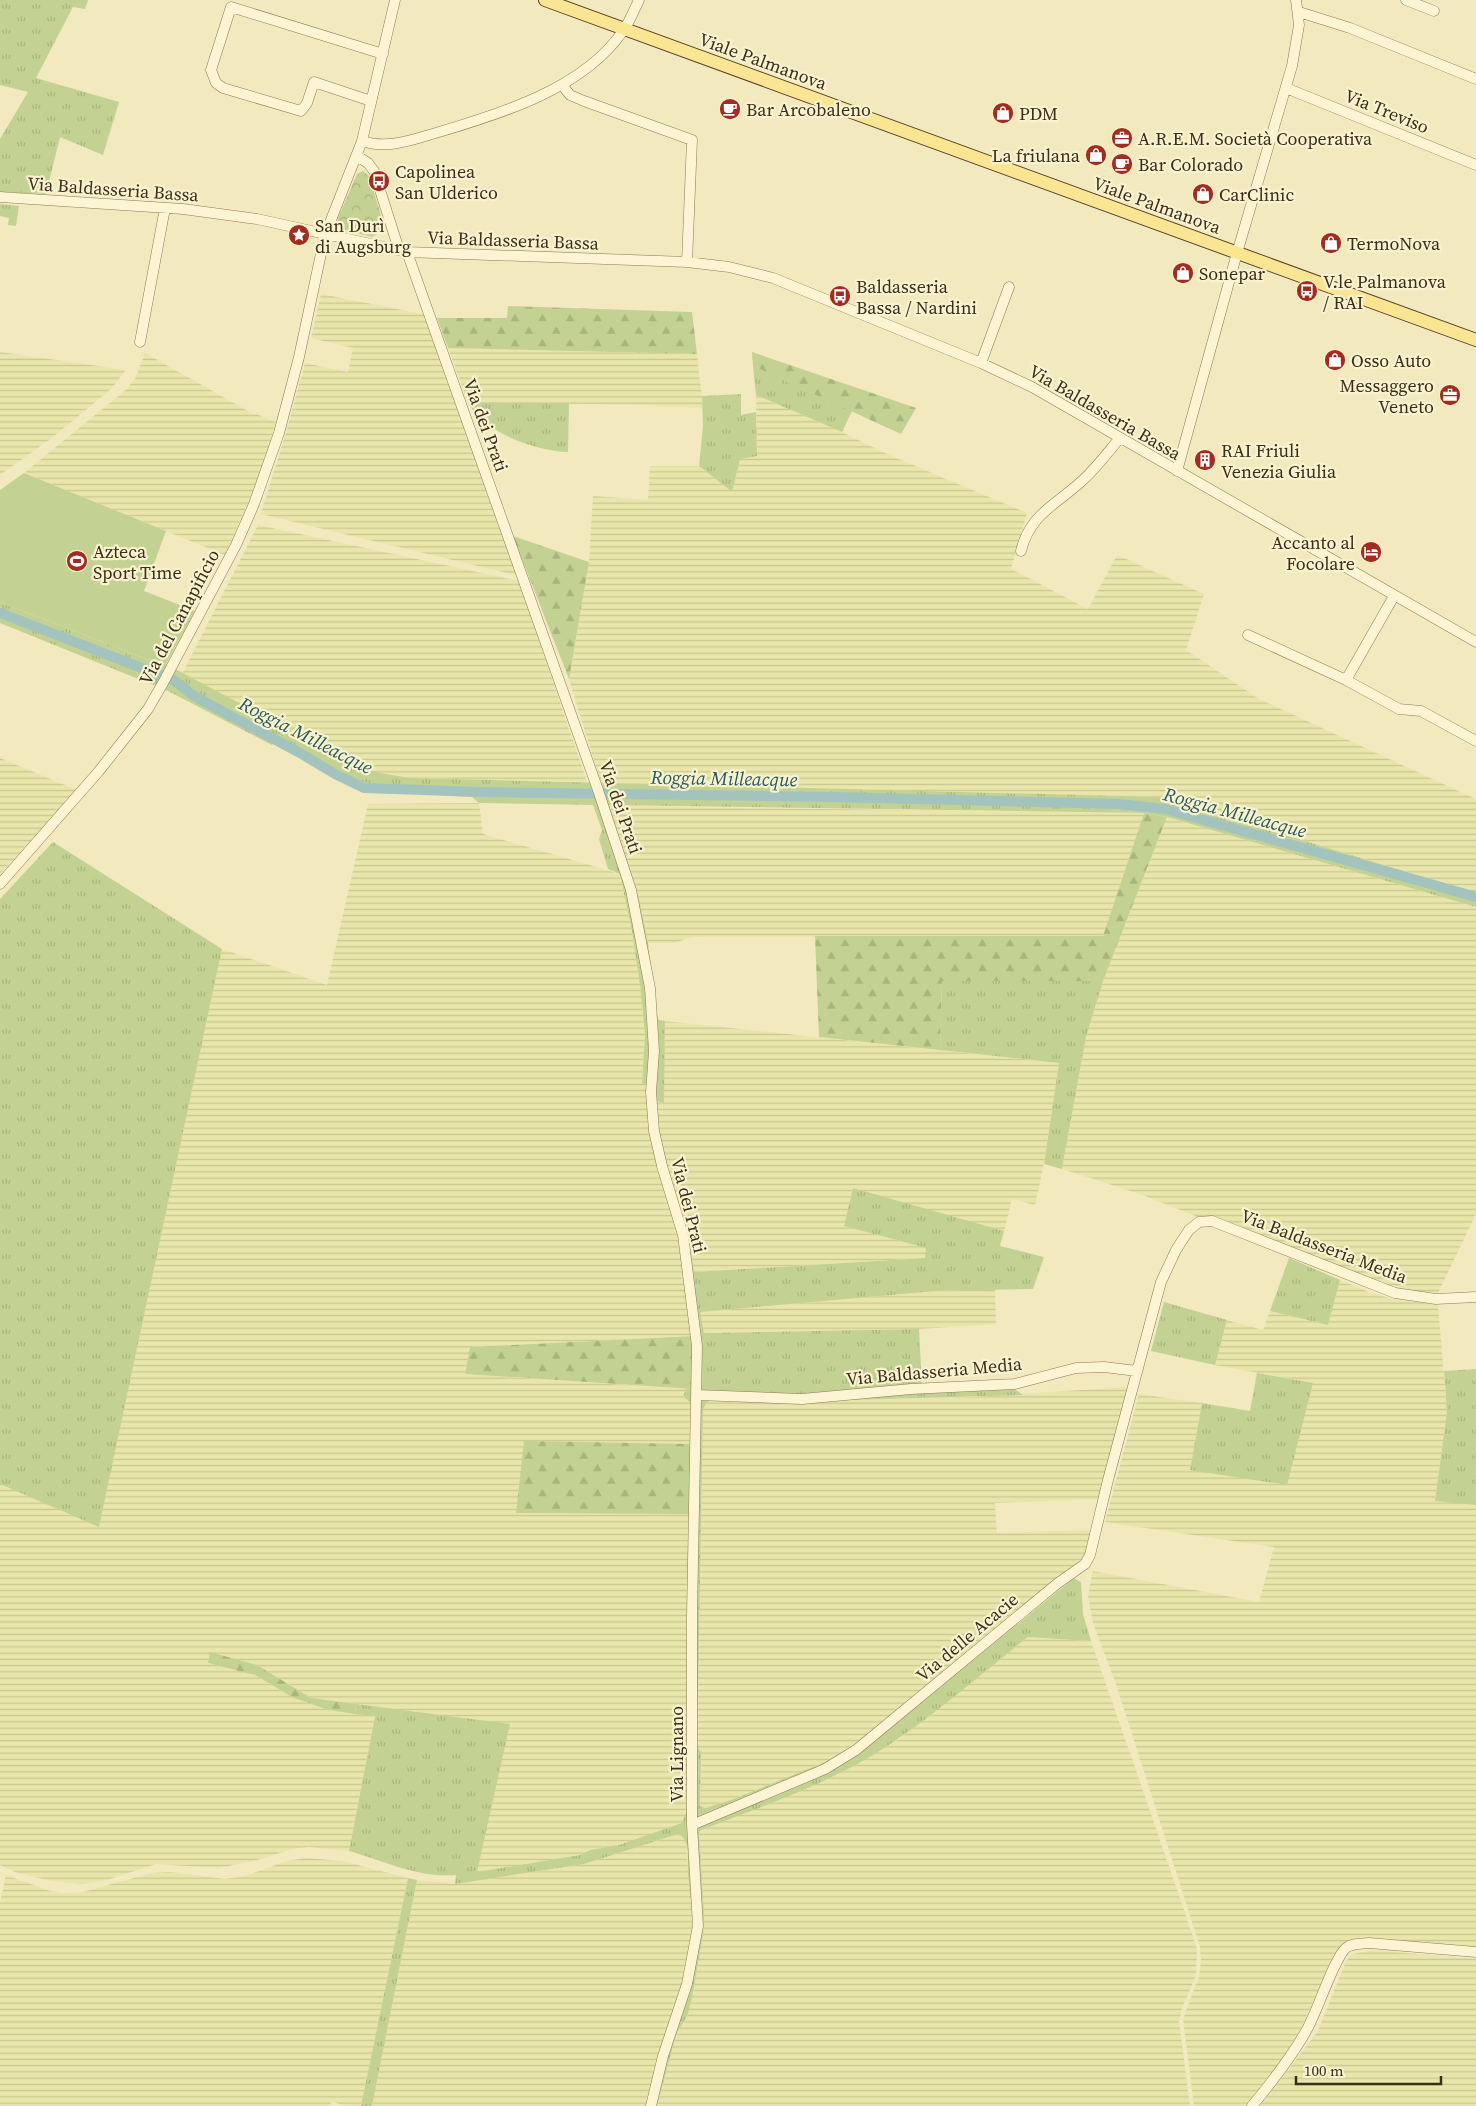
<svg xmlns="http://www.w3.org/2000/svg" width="1476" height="2106" font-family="'Source Serif 4',serif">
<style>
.farmland{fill:url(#farmland-rules)}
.grass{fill:url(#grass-tufts)}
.forest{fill:url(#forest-firs)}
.park{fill:url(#park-crowns)}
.pitch{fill:#c3d292}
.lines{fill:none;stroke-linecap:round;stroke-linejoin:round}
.canal{stroke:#a3c4be;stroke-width:10}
.minor-casing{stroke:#8d7955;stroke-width:11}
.major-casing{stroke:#5a462a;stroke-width:14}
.minor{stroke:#fcf4d3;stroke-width:10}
.major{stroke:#fae592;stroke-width:12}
.labels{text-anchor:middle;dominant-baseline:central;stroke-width:4.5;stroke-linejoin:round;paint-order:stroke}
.street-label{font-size:18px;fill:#3b2e1b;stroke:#f9f2cf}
.poi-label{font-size:18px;fill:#3b2e1b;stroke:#f9f2cf;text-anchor:start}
.water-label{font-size:19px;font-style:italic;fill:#295a5c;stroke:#f9f2cf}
</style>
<defs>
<pattern id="farmland-rules" width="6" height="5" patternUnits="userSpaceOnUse" patternTransform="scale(1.25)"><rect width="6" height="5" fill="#e9e6ab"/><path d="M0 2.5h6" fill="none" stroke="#c9c693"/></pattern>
<pattern id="grass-tufts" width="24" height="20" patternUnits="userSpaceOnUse" patternTransform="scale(1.25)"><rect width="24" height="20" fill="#c3d292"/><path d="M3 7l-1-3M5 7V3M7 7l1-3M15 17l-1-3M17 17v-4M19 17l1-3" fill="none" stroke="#a8b57d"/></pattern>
<pattern id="forest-firs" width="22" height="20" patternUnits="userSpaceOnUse" patternTransform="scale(1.25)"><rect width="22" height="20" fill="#c3d292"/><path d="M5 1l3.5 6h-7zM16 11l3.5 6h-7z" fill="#a8b57d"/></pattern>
<pattern id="park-crowns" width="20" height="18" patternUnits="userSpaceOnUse" patternTransform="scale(1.25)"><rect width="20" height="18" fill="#c3d292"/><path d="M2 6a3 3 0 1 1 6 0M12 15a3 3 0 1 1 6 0" fill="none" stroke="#a8b57d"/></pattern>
</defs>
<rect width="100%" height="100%" fill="#f2e9bf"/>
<path class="farmland" d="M 321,294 L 427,315 L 519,576 L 261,514 L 287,429 L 305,363 L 348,372 L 353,348 L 311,338 Z
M 448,348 L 697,354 L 703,408 L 639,405 L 468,402 Z
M 0,352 L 126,370 L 111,389 L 53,437 L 0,475 Z
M 145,353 L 248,411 L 276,422 L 262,471 L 225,555 L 24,473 L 127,389 L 136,377 Z
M 756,395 L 842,432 L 887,454 L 1027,513 L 1011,569 L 1088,609 L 1117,555 L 1204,594 L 1186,650 L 1259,699 L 1476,799 L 1476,893 L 1292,837 L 1168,802 L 1159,797 L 601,783 L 569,679 L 589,562 L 593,496 L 648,500 L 650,466 L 699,466 L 732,492 L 740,459 L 757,455 Z
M 258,525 L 519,581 L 587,782 L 414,778 L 369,771 L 182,674 Z
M 0,758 L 77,790 L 0,874 Z
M 479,803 L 483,834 L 620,874 L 632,932 L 640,984 L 645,1035 L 642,1082 L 648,1085 L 678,1228 L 694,1336 L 470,1347 L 465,1374 L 686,1389 L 684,1394 L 685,1398 L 692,1404 L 692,1444 L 517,1513 L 690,1514 L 688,1543 L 687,1810 L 685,1818 L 682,1823 L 676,1827 L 619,1845 L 590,1850 L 580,1855 L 477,1873 L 376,1707 L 311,1698 L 257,1665 L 209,1663 L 255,1675 L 294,1698 L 329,1710 L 375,1715 L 349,1851 L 309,1847 L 292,1849 L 254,1861 L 218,1868 L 156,1864 L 107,1880 L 82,1884 L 51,1881 L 15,1872 L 0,1865 L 0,1484 L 99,1526 L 222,949 L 327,985 L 368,804 Z
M 609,805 L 743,808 L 1144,813 L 1103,936 L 692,937 L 674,943 L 648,943 L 639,899 Z
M 1167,817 L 1476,907 L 1476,1214 L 1438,1293 L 1410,1291 L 1385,1285 L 1220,1218 L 1198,1217 L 1140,1194 L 1062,1169 L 1086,1037 L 1103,981 Z
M 665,1021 L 1059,1063 L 1044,1164 L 1035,1205 L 1012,1199 L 1004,1231 L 853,1189 L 844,1226 L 927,1248 L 925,1258 L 694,1272 L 692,1255 L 682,1213 L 666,1165 L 659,1133 L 656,1101 L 663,1104 Z
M 1340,1280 L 1369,1292 L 1392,1299 L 1438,1305 L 1447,1411 L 1435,1500 L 1476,1505 L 1476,1948 L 1369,1939 L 1357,1939 L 1347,1942 L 1338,1950 L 1332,1959 L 1301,2028 L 1274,2072 L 1248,2106 L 1194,2106 L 1183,2019 L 1199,1976 L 1201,1961 L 1200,1947 L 1116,1684 L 1093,1623 L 1088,1595 L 1093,1571 L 1259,1602 L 1274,1547 L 1105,1522 L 1139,1394 L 1202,1403 L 1190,1470 L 1313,1383 L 1215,1365 L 1227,1320 L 1263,1330 L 1270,1311 L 1328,1325 Z
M 995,1289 L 996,1324 L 919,1329 L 703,1333 L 700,1312 L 936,1291 Z
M 1128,1387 L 1099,1499 L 995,1503 L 997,1533 L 1094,1530 L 1088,1552 L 1081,1561 L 859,1742 L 825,1762 L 734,1799 L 704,1808 L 700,1806 L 701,1752 L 697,1747 L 699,1560 L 703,1409 L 707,1402 L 713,1400 L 778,1402 L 974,1397 Z
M 1028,1637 L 1091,1641 L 1138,1776 L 1197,1948 L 1196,1976 L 1182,2008 L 1179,2021 L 1190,2106 L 657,2106 L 676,2035 L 688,2014 L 692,1998 L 703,1935 L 704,1916 L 699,1831 L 807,1788 L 899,1739 Z
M 678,1834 L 682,1835 L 686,1842 L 688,1872 L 692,1905 L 692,1938 L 683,1985 L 664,2036 L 646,2106 L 372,2106 L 417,1880 L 455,1884 L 584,1864 Z
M 306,1858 L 342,1861 L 408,1878 L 361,2106 L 345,2106 L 331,2101 L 330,2106 L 0,2106 L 0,1903 L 6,1875 L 47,1890 L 62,1893 L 79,1893 L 152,1873 L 170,1872 L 225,1879 L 245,1876 L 287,1861 Z
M 1372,1950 L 1476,1959 L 1476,2106 L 1260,2106 L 1318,2031 L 1346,1961 L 1353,1954 Z"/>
<path class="grass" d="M 0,0 L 88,0 L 85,9 L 73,7 L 36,78 L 119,102 L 103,155 L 60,137 L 46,194 L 0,192 L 0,139 L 28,92 L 0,85 Z
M 0,204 L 19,206 L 16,226 L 8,225 L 9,218 L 0,216 Z
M 753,366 L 852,411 L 842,432 L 756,395 Z
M 741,394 L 741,415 L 756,412 L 757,456 L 740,459 L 732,492 L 699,466 L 703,426 L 702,396 Z
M 468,402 L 569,403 L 568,452 C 537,451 481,432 468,402 Z
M 0,602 L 146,659 L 166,664 L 350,762 C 372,773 390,775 414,778 L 1160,797 L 1168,802 L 1292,837 L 1476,893 L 1476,907 L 1167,817 L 1144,813 L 609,805 L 639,899 L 648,943 L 658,1020 L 665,1021 L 664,1104 L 657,1101 C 658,1122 660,1142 665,1163 C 674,1199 690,1234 694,1272 L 925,1258 L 926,1248 L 844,1226 L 853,1188 L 1004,1231 L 1000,1246 L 1044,1257 L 1033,1289 L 936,1291 L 700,1312 L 704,1333 L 919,1329 L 922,1387 L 1006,1383 L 1023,1395 L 778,1402 L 713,1400 L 707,1402 L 703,1409 L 697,1747 L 701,1752 L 700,1806 L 705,1808 L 734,1799 L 825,1762 L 859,1742 L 864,1750 L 1074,1578 L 1081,1582 L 1083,1614 L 1091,1641 L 1028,1637 C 985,1671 944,1707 899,1738 C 840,1780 766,1805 699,1831 L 704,1916 L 703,1935 L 692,1998 L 688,2014 L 676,2035 L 657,2106 L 646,2106 C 652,2083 657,2058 664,2036 C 675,2003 689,1971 692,1936 C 695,1914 689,1894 688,1872 C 687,1860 691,1839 678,1834 L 584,1864 L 455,1884 L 456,1875 C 417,1878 385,1861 349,1851 L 375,1716 L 355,1714 L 356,1704 L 510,1724 L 477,1872 L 580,1855 L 590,1850 L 619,1845 L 682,1823 L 687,1810 L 688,1543 L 692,1404 L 685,1398 L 684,1394 L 686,1389 L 692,1389 L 694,1346 L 678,1228 L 648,1085 L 642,1083 L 645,1035 L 640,984 L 632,932 L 620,874 L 608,869 L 599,839 L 602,830 L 593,805 L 479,803 L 472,797 L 371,791 L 372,785 L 352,778 L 277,736 L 272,745 L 168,691 L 0,623 Z
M 53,842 L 222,949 L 99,1527 L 0,1484 L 0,899 Z
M 942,981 L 1103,981 L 1086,1037 L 1062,1169 L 1044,1164 L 1059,1063 L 940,1050 Z
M 1289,1258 L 1340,1280 L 1328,1325 L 1270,1311 Z
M 1164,1302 L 1227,1320 L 1215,1365 L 1151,1351 Z
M 1476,1369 L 1476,1505 L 1435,1501 L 1447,1411 L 1444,1371 Z
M 1257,1373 L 1313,1383 L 1287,1485 L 1190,1470 L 1202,1403 L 1250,1411 Z
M 408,1878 L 417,1880 L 372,2106 L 361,2106 Z"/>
<path class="forest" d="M 508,306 L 692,312 L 697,354 L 448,348 L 437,318 L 507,318 Z
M 752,352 L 916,408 L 901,434 L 753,366 Z
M 513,536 L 589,562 L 569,679 Z
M 1144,813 L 1167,817 L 1103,981 L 942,981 L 940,1050 L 819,1037 L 815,936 L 1103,936 Z
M 694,1336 L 692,1389 L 465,1374 L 470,1347 Z
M 524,1441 L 692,1444 L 690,1514 L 516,1513 Z
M 210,1652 L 257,1665 L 311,1698 L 356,1704 L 355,1714 L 329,1710 L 294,1698 L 255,1675 L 208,1663 Z"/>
<path class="park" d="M 363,171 L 369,176 L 383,222 L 379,233 L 372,237 L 344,230 L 340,228 L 337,220 L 357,174 Z"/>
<path class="pitch" d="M 24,473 L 166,531 L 144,591 L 195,611 L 166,664 L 146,659 L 0,602 L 0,490 Z"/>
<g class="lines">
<path class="canal" d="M 0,613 L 175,681 L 194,696 L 300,753 L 335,774 L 364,788 L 480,792 L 832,797 L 1119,804 L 1165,809 L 1476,897"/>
<g class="minor-casing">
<path id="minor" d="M 1406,0 L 1434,11
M 1299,12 L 1350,28 L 1476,79
M 562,85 L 570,95 L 584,101 L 692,140 L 687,262
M 1286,88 L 1476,165
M 371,101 L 314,82 L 307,103 L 301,111 L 223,88 L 216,83 L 211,70 L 231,7 L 383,54
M 362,141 C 388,150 414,139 439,132 C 503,113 584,88 623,31 C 630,21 634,10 639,0
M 357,156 L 368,163 L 374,171 L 399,250
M 0,197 L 183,209 L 257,219 L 407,252 L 687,262 L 729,267 L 773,278 L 981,363 L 1032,387 L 1476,642
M 407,252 L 598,790 L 631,890 L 650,988 L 654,1051 L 651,1092 L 654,1131 L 662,1166 L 683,1235 L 697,1346 L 692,1615 L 692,1825 L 698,1926 L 687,1984 L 663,2056 L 651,2106
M 140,342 L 165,208
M 981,363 L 1009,287
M 1177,471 L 1237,253 L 1292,66 L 1299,25 L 1296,0
M 1021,551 C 1030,513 1058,504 1084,479 C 1097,467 1108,452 1120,438
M 1394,596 L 1346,680 L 1399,709 L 1421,711 L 1476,741
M 1248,635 L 1346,680
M 0,884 L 99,771 L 148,709 L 163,683 L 236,545 L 254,504 L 279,433 L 299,357 L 325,235 L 362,141 L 395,0
M 697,1395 L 802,1399 L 911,1389 L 1015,1384 L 1076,1368 L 1104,1367 L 1137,1371
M 692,1825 L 825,1769 L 856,1750 L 1058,1583 L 1085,1564 L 1090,1555 L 1108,1480 L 1161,1282 L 1176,1250 L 1189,1230 L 1199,1222 L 1212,1221 L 1395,1293 L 1436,1299 L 1476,1297
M 1252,2106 C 1271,2083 1291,2058 1306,2031 C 1317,2013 1334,1958 1346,1948 C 1352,1943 1361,1944 1369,1943 L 1476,1952"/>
</g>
<g class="major-casing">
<path id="major" d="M 545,0 L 1476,340"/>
</g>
<use href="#minor" class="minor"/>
<use href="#major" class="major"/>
</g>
<defs>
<g id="cafe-disc" transform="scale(1.125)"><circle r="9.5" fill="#a22c1f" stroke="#f9f2cf"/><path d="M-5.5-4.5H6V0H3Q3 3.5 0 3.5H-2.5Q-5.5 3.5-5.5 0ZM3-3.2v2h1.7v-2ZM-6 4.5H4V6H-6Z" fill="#fff"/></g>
<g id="shop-disc" transform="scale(1.125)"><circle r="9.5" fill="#a22c1f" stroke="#f9f2cf"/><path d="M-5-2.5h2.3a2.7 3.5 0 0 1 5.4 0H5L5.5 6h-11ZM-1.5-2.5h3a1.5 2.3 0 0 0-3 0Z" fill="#fff"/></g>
<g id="office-disc" transform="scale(1.125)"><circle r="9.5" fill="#a22c1f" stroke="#f9f2cf"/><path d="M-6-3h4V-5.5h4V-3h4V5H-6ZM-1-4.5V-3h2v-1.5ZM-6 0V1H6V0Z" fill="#fff"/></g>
<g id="bus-disc" transform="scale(1.125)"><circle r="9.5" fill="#a22c1f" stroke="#f9f2cf"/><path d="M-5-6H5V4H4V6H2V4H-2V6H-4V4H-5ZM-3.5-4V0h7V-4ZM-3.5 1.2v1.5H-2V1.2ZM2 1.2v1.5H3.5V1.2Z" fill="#fff"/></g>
<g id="sight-disc" transform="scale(1.125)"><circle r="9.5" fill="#a22c1f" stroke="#f9f2cf"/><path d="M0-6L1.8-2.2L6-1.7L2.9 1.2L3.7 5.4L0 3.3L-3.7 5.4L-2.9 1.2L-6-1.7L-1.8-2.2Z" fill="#fff"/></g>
<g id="building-disc" transform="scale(1.125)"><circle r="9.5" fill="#a22c1f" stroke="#f9f2cf"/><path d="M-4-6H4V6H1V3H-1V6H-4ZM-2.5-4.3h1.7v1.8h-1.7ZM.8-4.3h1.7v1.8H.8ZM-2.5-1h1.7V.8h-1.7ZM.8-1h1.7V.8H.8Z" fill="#fff"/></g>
<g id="hotel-disc" transform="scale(1.125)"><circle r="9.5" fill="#a22c1f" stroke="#f9f2cf"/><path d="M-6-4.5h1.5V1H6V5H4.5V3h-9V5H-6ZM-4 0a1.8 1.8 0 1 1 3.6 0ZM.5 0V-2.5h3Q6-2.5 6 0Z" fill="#fff"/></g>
<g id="stadium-disc" transform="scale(1.125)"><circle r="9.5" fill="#a22c1f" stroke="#f9f2cf"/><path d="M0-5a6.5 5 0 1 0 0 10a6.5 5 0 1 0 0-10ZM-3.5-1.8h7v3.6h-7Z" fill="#fff"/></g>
</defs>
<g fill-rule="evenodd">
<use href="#cafe-disc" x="730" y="109"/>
<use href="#shop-disc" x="1003" y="113"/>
<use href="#office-disc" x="1122" y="138"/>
<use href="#shop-disc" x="1096" y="155"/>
<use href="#cafe-disc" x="1122" y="164"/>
<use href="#bus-disc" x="379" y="181"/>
<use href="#shop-disc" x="1203" y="194"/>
<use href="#sight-disc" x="299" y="235"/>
<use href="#shop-disc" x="1331" y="243"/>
<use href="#shop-disc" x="1183" y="273"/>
<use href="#bus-disc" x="1307" y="291"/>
<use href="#bus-disc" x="840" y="296"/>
<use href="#shop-disc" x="1335" y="360"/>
<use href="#office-disc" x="1450" y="395"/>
<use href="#building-disc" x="1205" y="460"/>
<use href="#hotel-disc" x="1371" y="552"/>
<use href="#stadium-disc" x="77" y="561"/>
</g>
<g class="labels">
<g class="street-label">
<text transform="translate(763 61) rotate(20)">Viale Palmanova</text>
<text transform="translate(1387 111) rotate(22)">Via Treviso</text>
<text transform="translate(113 189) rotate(4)">Via Baldasseria Bassa</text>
<text transform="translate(1157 205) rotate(20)">Viale Palmanova</text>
<text transform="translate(513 240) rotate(2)">Via Baldasseria Bassa</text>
<text transform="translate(1105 412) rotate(30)">Via Baldasseria Bassa</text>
<text transform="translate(486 425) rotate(70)">Via dei Prati</text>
<text transform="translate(179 617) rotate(-62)">Via del Canapificio</text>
<text transform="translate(621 807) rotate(71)">Via dei Prati</text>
<text transform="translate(689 1205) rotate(76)">Via dei Prati</text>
<text transform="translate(1324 1246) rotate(21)">Via Baldasseria Media</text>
<text transform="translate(934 1371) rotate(-5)">Via Baldasseria Media</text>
<text transform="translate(967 1637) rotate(-40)">Via delle Acacie</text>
<text transform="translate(676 1754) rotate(-90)">Via Lignano</text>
</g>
<g class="poi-label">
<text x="746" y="109">Bar Arcobaleno</text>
<text x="1019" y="113">PDM</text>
<text x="1138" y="138">A.R.E.M. Società Cooperativa</text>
<text x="1080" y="155" text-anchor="end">La friulana</text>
<text x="1138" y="164">Bar Colorado</text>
<text x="395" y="171">Capolinea<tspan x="395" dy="21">San Ulderico</tspan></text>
<text x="1219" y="194">CarClinic</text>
<text x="315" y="225">San Durì<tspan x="315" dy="21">di Augsburg</tspan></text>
<text x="1347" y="243">TermoNova</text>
<text x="1199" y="273">Sonepar</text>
<text x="1323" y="281">V.le Palmanova<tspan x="1323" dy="21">/ RAI</tspan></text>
<text x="856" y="286">Baldasseria<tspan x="856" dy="21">Bassa / Nardini</tspan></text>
<text x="1351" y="360">Osso Auto</text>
<text x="1434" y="385" text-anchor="end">Messaggero<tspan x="1434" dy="21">Veneto</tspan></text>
<text x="1221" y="450">RAI Friuli<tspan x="1221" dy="21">Venezia Giulia</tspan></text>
<text x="1355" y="542" text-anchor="end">Accanto al<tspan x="1355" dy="21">Focolare</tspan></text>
<text x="93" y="551">Azteca<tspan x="93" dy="21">Sport Time</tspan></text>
</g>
<g class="water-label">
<text transform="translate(306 735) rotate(27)">Roggia Milleacque</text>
<text transform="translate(724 778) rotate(1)">Roggia Milleacque</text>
<text transform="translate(1235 812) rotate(15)">Roggia Milleacque</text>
</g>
</g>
<path d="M1296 2076v8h145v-8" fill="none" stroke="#3b2e1b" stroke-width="2.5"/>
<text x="1304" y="2076" font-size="15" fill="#3b2e1b" stroke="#f9f2cf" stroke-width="4" paint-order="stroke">100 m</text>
</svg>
